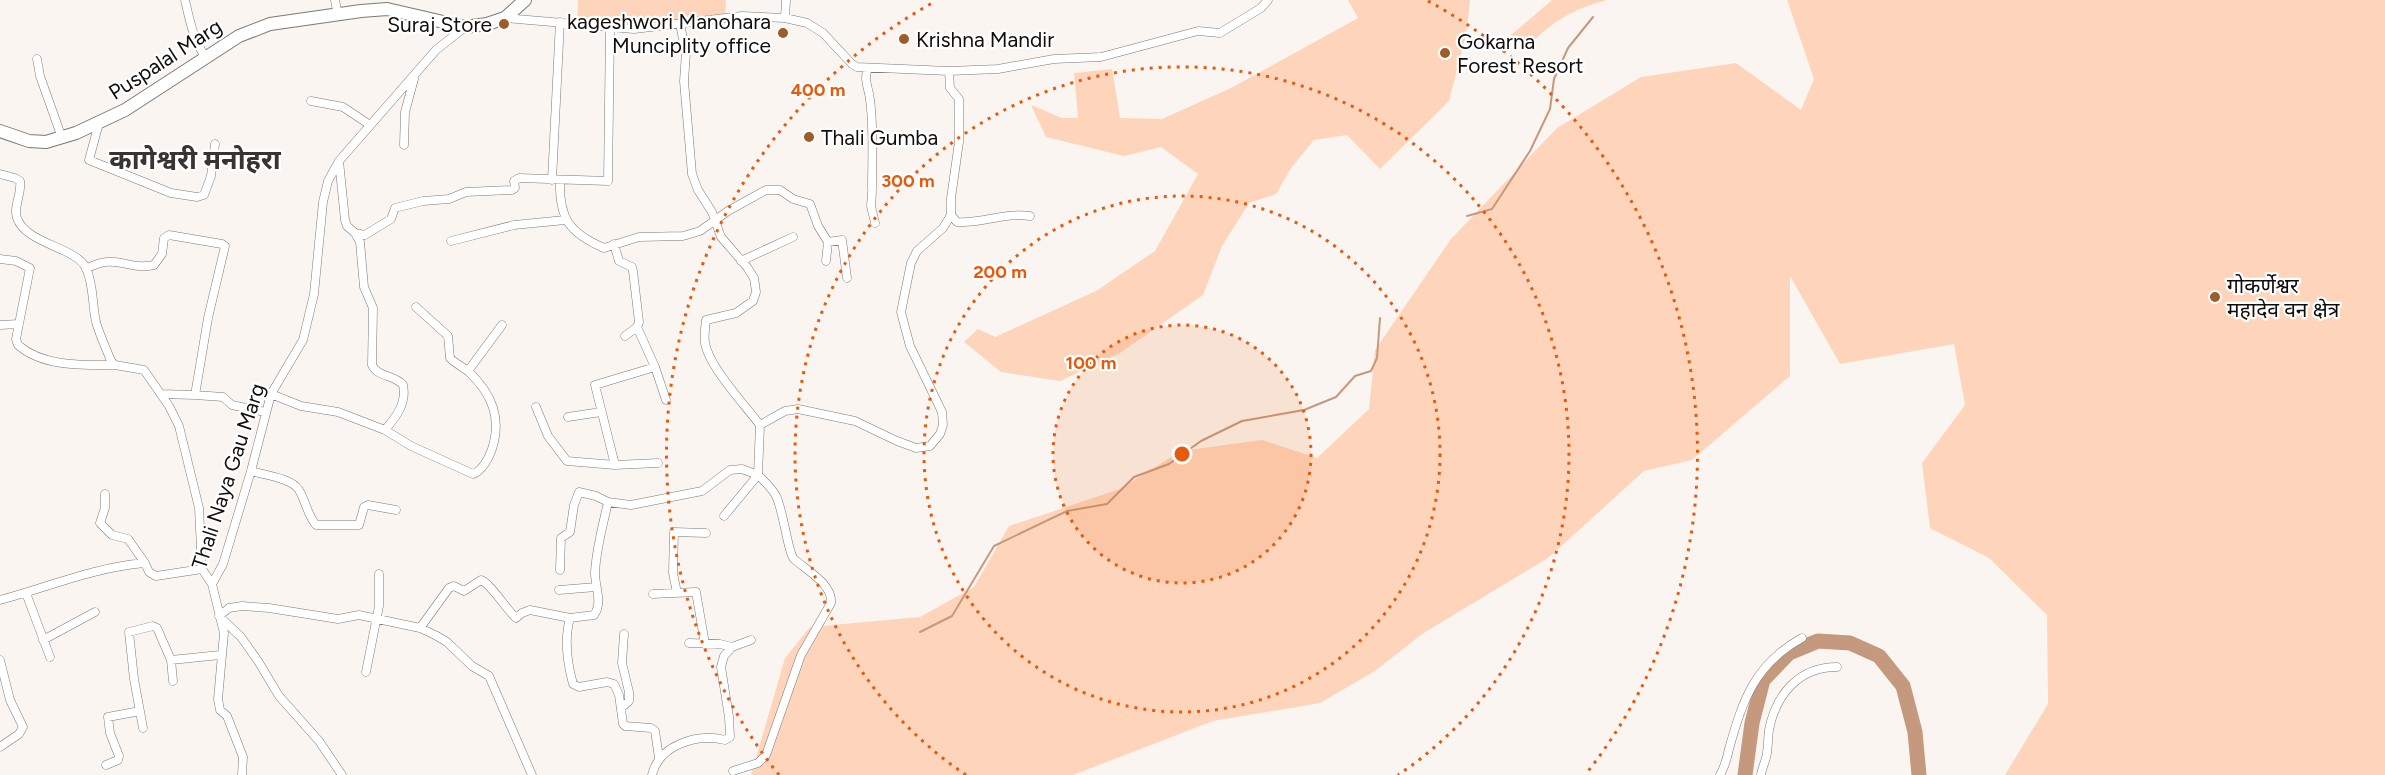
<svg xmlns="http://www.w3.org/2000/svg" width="2385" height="775" font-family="Figtree,'Noto Sans Devanagari',sans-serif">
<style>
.green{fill:#fed5bb}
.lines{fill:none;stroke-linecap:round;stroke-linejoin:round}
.stream{stroke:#c5997d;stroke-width:2}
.river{stroke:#c5997d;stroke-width:15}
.street-casing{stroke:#7e7976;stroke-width:9}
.primary-casing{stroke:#7e7976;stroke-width:14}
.street{stroke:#fff;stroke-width:8}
.primary{stroke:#fff;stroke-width:12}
.ring{fill:none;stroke:#e8590c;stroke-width:3;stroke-dasharray:3 6}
.poi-dot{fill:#9e5c2a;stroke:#fff;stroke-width:2}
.labels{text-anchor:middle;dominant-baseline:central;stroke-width:4.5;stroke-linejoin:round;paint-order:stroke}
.poi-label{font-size:21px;fill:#100e0d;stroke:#fff;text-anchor:start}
.street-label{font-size:21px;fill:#100e0d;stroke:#fff}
.district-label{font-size:27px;font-weight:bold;fill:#383432;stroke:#fff}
.centre{fill:#e8590c;stroke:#fff;stroke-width:3}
.ring-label{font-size:18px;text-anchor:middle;font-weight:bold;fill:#e8590c;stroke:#fff;stroke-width:4.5;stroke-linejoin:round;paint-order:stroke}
</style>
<rect width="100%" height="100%" fill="#faf5f1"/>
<path class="green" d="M 578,0 L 726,0 L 725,18 L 615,25 L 577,21 Z
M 1348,0 L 1470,0 L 1466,35 L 1449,101 L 1380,169 L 1347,135 L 1314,140 L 1291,168 L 1276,194 L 1249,203 L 1222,246 L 1203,295 L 1120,353 L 1060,381 L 1001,372 L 964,342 L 978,329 L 995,337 L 1096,291 L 1155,251 L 1198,174 L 1161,147 L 1124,156 L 1046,137 L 1031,105 L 1062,118 L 1078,118 L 1074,73 L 1112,69 L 1120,118 L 1162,119 L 1231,88 L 1358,18 Z
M 1552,0 L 1607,0 C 1570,10 1554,21 1527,47 L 1511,35 Z
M 1787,0 L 2385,0 L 2385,775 L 2005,775 L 2048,704 L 2047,615 L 1989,558 L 1930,528 L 1922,463 L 1965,405 L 1954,344 L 1840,364 L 1790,276 L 1790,376 L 1692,460 L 1644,471 L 1548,558 L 1422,634 L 1375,671 L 1320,703 L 1213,721 L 1073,775 L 751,775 L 785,658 L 810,627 L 920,617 L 974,587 L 1009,526 L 1120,489 L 1181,451 L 1262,440 L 1317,458 L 1369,409 L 1375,350 L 1451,239 L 1557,128 L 1641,77 L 1736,63 L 1801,110 L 1814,79 Z"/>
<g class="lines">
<path class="stream" d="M 1467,216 L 1492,209 L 1530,151 L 1550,109 L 1554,79 L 1568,48 L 1593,17
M 920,632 L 952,616 L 994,546 L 1067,511 L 1107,504 L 1134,477 L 1169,464 L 1201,441 L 1242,421 L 1304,410 L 1336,397 L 1355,376 L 1371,371 L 1377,358 L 1380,318"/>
<path class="river" d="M 1745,775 L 1752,723 L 1763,680 L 1789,653 L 1818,641 L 1850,643 L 1879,656 L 1903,686 L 1915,732 L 1919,775"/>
<g class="street-casing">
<path id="street" d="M 185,0 C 190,22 193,38 205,57
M 335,0 L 338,16
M 506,18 L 634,29 L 742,16 L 785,18 L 807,23 L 823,33 L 852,64 L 857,67 L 949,71 L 998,69 L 1054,59 L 1101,57 L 1198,31 L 1220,33 L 1261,8 L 1268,0
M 785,18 L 786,0
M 680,24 L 686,53 L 684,81 L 692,174 L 698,190 L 712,212 L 721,237 L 747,267 L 754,278 L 756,292 L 753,301 L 736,313 L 706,320 C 705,327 704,336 705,343 C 709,367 745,405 760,425
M 37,59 L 40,76 L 62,138
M 868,68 C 863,80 869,88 870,100 C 874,129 872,160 872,189
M 949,71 L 950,88 L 959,99 L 959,142 L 951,198 L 951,215 L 957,222 C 982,224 1005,212 1030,216
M 311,101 L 343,107 L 370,125
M 99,123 L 89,160 L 171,193 L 197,197 L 204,195 L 211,176 L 215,144
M 404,145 L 405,112 L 414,79
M 0,174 L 15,178 L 20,181 C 22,194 13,206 17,218 C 26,244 76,247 86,268 C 94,285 92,305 96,322 C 100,336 106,348 111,361 L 115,365 L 144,370 L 169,406 L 179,426 L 199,508 L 202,569 L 212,584
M 552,180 L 560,22
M 560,181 C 559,218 569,233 604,248 L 639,237 L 683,236 L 700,231 L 728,211 L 766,190 L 780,190 L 793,199 L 810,204 L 818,226 L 828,242 L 842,240 L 847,278
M 872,192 L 871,206 L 875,223
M 355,233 L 365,235 L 391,219 L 395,208 L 423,201 L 449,199 L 466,192 L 512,190 L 515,188 L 514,181 L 519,178 L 608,181 L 610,28
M 451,241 L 514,225 L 565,220
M 614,244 L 619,261 L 632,267 L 633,271 L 639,322 L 637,327 L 625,336
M 0,259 L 16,261 L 30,268 L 16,339 L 18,345 C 43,367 83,365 115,365
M 741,261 L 793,237
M 826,261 L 828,242
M 86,269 C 117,252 126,271 154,265 L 162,254 L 164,238 L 169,235 L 222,244 L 225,246 L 208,318 L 195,395 L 161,394
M 0,325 L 19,324
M 637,327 L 655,367 L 666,400
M 468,371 L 502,325
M 271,394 L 301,406 L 338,412 L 385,430 C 396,417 407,403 403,385 C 395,375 377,377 372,365 L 373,308 L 364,287 L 360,242 L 355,233 L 347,226 L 345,220 L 339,161
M 195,395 L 223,397 L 232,405 L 265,412
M 536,407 L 548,436 L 567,461 L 615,465 L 658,463
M 568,417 L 601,412
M 385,430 L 411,446 L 473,474 C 482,471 489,458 492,449 C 502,418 492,394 469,372 C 463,367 456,364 450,358 L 448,336 L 416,307
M 615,465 L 595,385 L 655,367
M 251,471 C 264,475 292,478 299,490 C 306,502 307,514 316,525 L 359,525 L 364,507 L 368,505 L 396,510
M 105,494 L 105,508 L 100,523 L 112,535 L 128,539 L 145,563
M 560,570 L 561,538 L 570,532 L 574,505 L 579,492 L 596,496 L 608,502 L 631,505 L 702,491 L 730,470 L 742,469 L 758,475 L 724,516
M 559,590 L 596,587
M 26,593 L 50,657
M 677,593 L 673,573 L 674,532 L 706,533
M 653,594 L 696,592 L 705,644
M 0,600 C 48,587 95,567 145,563 L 149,572 L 156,576 L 202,569
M 570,618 C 564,639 567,662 573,684 L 579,687 L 607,682 L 614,684 L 619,695 L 623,724 L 625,726 L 651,728 L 655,731 L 659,758
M 420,628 L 449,588 L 454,586 L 464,591 L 481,580 C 491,584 506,609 516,618 L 522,613 L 530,610 L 570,618 L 594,615 C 603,603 595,587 595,573 C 596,549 603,525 608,502
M 43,640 L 95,612
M 689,643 L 720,644 L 732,647
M 0,660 L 10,700 L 23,727 L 19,734 L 0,747
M 171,660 L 220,655
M 366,672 L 379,606 L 379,574
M 621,708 L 629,701 L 629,692 L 622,663 L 624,634
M 143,728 L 134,679 L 129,632 L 153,626 L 157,628 L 171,660 L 173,681
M 106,765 L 118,760 L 119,756 L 110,733 L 108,717 L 140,711
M 733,771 L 758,763 L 766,755 L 801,655 L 831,603 C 833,584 806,570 794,559 C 788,553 783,509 776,496 C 772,488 764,481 758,475 L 760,425 L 785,411 L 798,409 L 855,421 L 897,441 L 916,448 L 930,446 L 940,434 L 943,425 L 942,412 L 910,346 L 901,312 L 911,263 L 917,251 L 943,228 L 951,215
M 242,775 L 243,757 L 227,716 L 220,710 L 218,699 L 224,633 L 212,584 L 223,564 L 251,471 L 271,394 L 303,340 L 314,294 L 323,202 L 328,181 L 339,161 L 436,50 L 465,27
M 342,775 L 319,741 L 279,696 L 258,661 L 241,637 L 219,616 L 229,608 L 242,606 L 269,608 L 338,619 L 359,615 L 420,628 L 435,635 L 447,642 L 472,666 L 489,676 L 532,775
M 652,775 C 659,745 697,733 725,740 L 730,737 L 729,717 L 721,667 L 724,656 L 732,647 L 751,640
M 1720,775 C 1725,766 1727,759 1729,749 C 1743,699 1755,664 1802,638
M 1761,775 C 1762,767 1766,761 1767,753 C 1768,745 1768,738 1769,730 C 1776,694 1799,667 1837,667"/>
</g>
<g class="primary-casing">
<path id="primary" d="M 0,131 L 29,141 L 46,142 L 76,133 L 125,110 L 239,36 L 270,24 L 361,11 L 387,9 L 465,27 L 487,24 L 505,18 L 525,0"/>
</g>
<use href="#street" class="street"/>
<use href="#primary" class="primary"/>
</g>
<circle cx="1182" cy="454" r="129" fill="#e8590c" fill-opacity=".12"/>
<g class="ring">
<circle cx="1182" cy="454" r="129"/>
<circle cx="1182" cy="454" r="258"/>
<path d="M966 775A387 387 0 1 1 1398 775"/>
<path d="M779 775A515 515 0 0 1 936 1M1428 1A515 515 0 0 1 1585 775"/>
</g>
<g class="poi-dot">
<circle cx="504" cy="24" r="6"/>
<circle cx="783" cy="33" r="6"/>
<circle cx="904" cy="39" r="6"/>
<circle cx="1445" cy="53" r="6"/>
<circle cx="809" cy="137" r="6"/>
<circle cx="2215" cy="297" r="6"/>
</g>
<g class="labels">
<g class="poi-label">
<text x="771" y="21" text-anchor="end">kageshwori Manohara<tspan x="771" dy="24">Munciplity office</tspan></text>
<text x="492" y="24" text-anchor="end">Suraj Store</text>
<text x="916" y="39">Krishna Mandir</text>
<text x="1457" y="41">Gokarna<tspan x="1457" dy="24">Forest Resort</tspan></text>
<text x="821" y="137">Thali Gumba</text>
<text x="2227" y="285">गोकर्णेश्वर<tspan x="2227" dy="24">महादेव वन क्षेत्र</tspan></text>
</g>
<g class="street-label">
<text transform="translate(165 59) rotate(-33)">Puspalal Marg</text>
<text transform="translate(228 476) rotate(-72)">Thali Naya Gau Marg</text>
</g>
<g class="district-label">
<text x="195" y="159">कागेश्वरी मनोहरा</text>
</g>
</g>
<circle cx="1182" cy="454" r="9" class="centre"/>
<g class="ring-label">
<text x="818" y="96">400 m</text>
<text x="908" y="187">300 m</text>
<text x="1000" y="278">200 m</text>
<text x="1091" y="369">100 m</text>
</g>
</svg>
